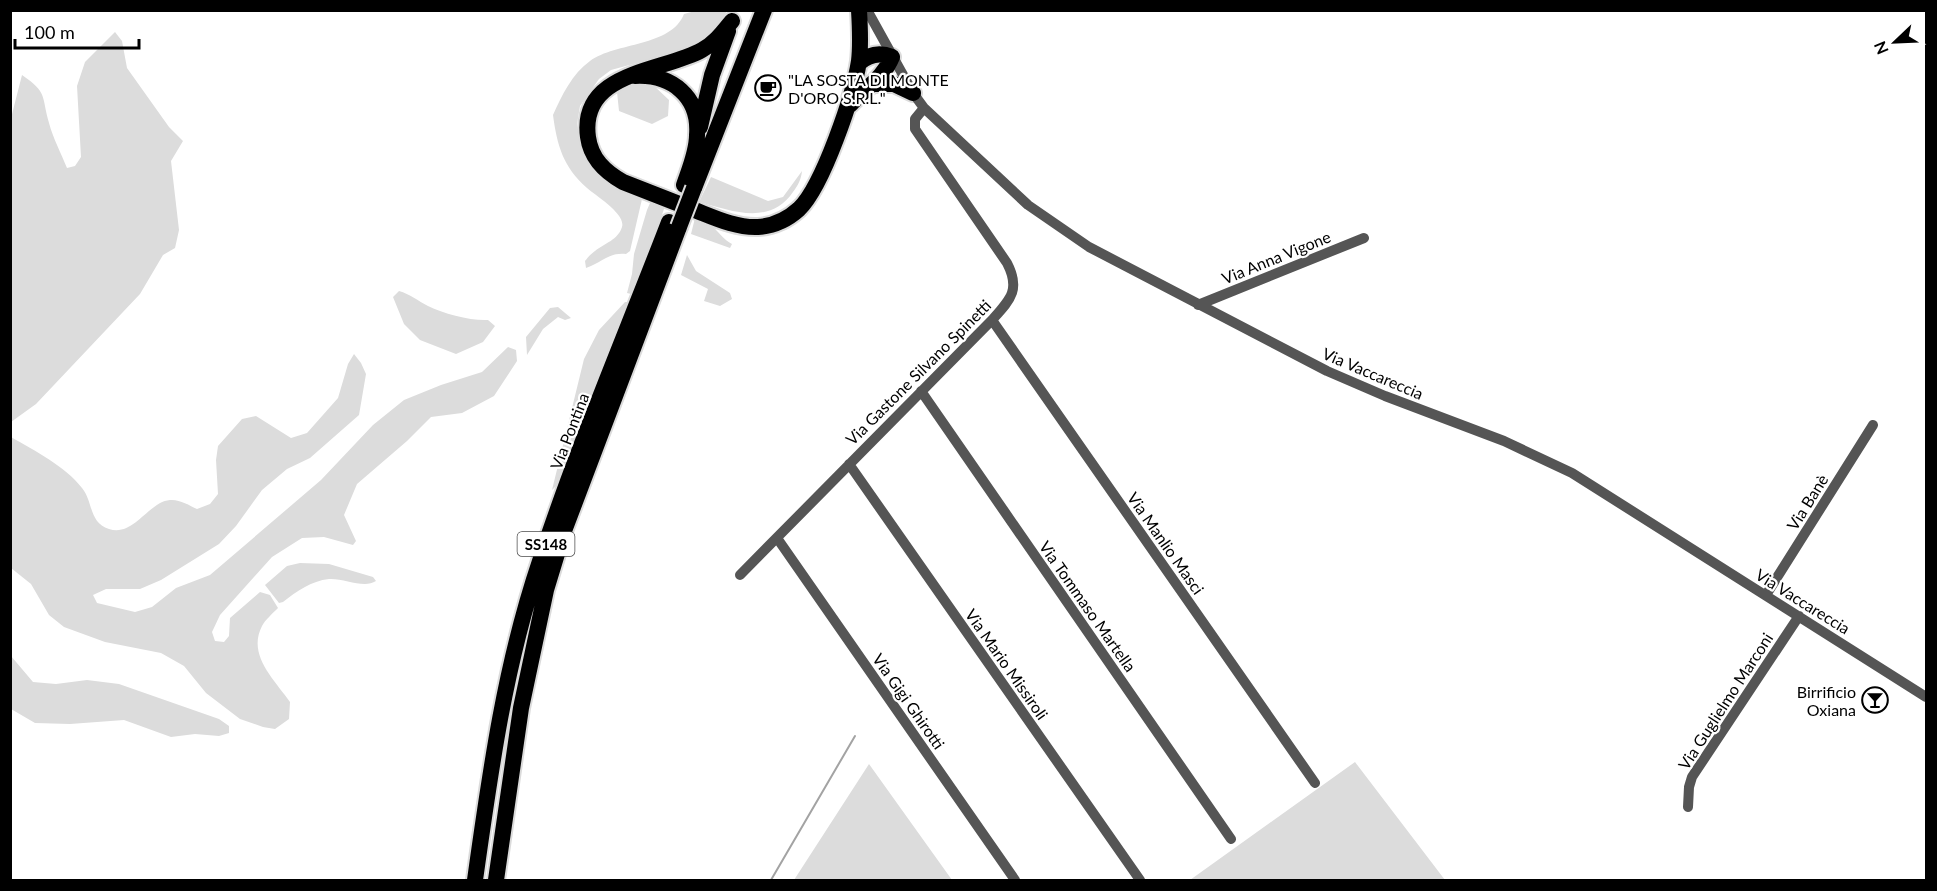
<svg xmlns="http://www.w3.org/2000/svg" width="1937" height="891" font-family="Lato,sans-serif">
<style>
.green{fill:#dcdcdc}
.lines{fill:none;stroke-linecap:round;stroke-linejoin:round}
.stream{stroke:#a3a3a3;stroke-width:2}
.highway-casing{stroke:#dbdbdb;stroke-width:20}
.minor{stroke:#555;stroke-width:10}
.highway{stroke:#000;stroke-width:16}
.highway-bridge-casing{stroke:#dbdbdb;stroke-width:20;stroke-linecap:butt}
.highway-bridge{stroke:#000;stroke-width:16}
.labels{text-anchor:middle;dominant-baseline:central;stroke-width:4.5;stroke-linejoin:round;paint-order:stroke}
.shield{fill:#fff;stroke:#4c4c4c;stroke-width:1.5}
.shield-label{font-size:15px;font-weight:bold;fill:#000}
.poi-label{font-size:16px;fill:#000;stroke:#fff;text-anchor:start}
.street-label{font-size:16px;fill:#000;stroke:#fff}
</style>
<rect width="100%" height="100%" fill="#fff"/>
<path class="green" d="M 695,11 L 727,11 C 719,27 707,39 692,48 L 611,70 L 599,79 L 580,106 L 577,124 L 580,140 L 584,152 L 639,192 L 642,199 L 630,251 L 626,254 C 609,252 601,263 586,268 L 585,261 C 588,257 592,253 595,251 C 605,243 618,240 622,227 C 626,214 596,196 587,188 C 563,167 557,145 553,115 C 562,95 572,74 590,61 C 616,42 671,47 684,14 Z
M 115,32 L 122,41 L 127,68 L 169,127 L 183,141 L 171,161 L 179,230 L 175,248 L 163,255 L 140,294 L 36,404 L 11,422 L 10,122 L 22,75 C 48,93 41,95 49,123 C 53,138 61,153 67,168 L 75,166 L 81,157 L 77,86 L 85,62 Z
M 651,83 L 669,100 L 668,116 L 652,124 L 619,111 L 617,92 L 627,85 Z
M 802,171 C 801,180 798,185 793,192 C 770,226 732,211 699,202 L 711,177 L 768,201 L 783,197 Z
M 658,200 L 667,200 L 635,295 L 627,293 L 632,274 L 634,254 L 647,210 L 650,203 Z
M 695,218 C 715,221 716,235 732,244 L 730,248 L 691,234 Z
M 687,255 L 696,271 L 730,293 L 732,299 L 720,306 L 704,301 L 708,289 L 681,275 Z
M 399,291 C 410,294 418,301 428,306 C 444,314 471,321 488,320 L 495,326 L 483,342 L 456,354 L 420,340 L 404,324 L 393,297 Z
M 625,302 L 631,302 L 559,483 L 552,490 L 584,359 L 599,330 Z
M 558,307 L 571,318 L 565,320 L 558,317 L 543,329 L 527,355 L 526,337 L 550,308 Z
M 508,347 L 516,350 L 517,361 L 494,396 L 462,413 L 431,417 L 407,441 L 357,484 L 344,515 L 356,541 L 353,545 L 324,537 L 302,538 L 272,557 L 220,615 L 212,632 L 215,641 L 224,642 L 229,636 L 230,618 L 260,592 L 270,595 L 278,608 C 273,613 265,620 262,626 C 247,655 274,679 290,702 L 289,719 L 275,729 L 263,727 L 240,719 L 206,693 L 184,666 L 161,653 L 105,642 L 64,627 L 49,615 L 31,584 L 11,568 L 11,437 C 35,451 65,466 82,488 C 93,501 89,523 109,529 C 134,537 148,502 170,500 C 179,499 189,505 197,509 L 210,504 L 218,494 L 216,460 L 218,446 L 242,419 L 256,416 L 291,438 L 307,433 L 338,398 L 348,364 L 354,354 L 361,363 L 366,374 L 359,415 L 310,458 L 287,469 L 262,490 L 236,526 L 219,544 L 161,580 L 140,589 L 106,589 L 93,595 L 97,603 L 135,612 L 152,607 L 176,588 L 210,575 L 321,480 L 373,425 L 404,400 L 441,385 L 482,372 Z
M 300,563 L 329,564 L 373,577 L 376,581 C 364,589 344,578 329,579 C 311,581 297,591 283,602 L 279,603 L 265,585 L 287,566 Z
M 11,656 L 33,682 L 56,684 L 87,680 L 119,684 L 219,719 L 229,726 L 229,733 L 219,736 L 195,734 L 171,737 L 124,720 L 70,724 L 35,723 L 11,709 Z
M 1355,762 L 1445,880 L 1190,880 Z
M 869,764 L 952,880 L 794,880 Z"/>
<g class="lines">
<path class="stream" d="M 771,880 L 855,736"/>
<g class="highway-casing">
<path id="highway" d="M 732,21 C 723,32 715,43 702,50 C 663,72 579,71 588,137 C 591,159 605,172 623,182 C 646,191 669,200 692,209 C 713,217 735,228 758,227 C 773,226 788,219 799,209 C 823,186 854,94 859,61 C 861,44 860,27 859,10
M 635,76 C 672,74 700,97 697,135 C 697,152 689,170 684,185
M 875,84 L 894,84 L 913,93
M 850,105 C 865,88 883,79 892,57 C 880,52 869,54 859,63
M 700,127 L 712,75 L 728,31
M 694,188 L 764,10
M 475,880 C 490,773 505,664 540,561 C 578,446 626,334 669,222
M 496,880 L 521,708 L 546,590 L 564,531 L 679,227"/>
</g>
<path class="minor" d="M 867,10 L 913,93 L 924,108 L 1028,205 L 1089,247 L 1327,371 L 1385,396 L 1504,441 L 1572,473 L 1926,697
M 1198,305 L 1364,238
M 992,320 L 1315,783
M 921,391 L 1231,839
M 849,464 L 1140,880
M 777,538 L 1015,880
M 740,575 L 992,320 C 1010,300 1021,290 1007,263 L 915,129 L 915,119 L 924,108
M 1766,595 L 1873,425
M 1688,807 L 1689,787 L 1692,777 L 1799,616"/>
<use href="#highway" class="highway"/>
<g class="highway-bridge-casing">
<path id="highway-bridge" d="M 679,227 L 694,188"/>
</g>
<use href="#highway-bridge" class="highway-bridge"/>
</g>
<defs>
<g id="cafe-ring" transform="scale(1.35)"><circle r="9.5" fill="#fff" stroke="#000" stroke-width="1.5"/><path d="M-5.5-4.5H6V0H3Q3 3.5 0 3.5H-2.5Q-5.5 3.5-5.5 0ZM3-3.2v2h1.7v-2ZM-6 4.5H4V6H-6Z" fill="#000"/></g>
<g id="bar-ring" transform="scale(1.35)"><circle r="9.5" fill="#fff" stroke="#000" stroke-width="1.5"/><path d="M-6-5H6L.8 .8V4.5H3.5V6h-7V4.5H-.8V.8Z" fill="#000"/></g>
</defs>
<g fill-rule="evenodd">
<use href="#cafe-ring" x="768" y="88"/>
<use href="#bar-ring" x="1875" y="700"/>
</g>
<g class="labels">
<rect class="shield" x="517.5" y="532" width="57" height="24" rx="4.5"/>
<g class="shield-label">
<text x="546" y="544">SS148</text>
</g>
<g class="poi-label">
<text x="788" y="79">"LA SOSTA DI MONTE<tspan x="788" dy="18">D'ORO S.R.L."</tspan></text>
<text x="1856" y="691" text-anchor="end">Birrificio<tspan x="1856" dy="18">Oxiana</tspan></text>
</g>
<g class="street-label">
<text transform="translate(1276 257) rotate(-22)">Via Anna Vigone</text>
<text transform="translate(918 372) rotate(-45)">Via Gastone Silvano Spinetti</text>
<text transform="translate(1373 373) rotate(23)">Via Vaccareccia</text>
<text transform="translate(569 431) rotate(-69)">Via Pontina</text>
<text transform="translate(1807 502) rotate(-58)">Via Banè</text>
<text transform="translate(1166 543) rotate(55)">Via Manlio Masci</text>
<text transform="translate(1803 601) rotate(32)">Via Vaccareccia</text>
<text transform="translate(1088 606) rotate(55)">Via Tommaso Martella</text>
<text transform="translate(1007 664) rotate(55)">Via Mario Missiroli</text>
<text transform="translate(909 701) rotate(55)">Via Gigi Ghirotti</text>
<text transform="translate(1725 701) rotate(-57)">Via Guglielmo Marconi</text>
</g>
</g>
<rect width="1937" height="891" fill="none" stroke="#000000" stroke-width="24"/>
<g transform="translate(1895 42) rotate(247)" stroke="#ffffff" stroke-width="4.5" paint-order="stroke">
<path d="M0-4.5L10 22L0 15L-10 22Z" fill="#000000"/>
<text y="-9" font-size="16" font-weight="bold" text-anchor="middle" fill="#000000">N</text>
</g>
<path d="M15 39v9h124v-9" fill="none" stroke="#000000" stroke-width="3"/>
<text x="24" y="39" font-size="18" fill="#000000" stroke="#ffffff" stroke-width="4.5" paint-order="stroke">100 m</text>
</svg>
